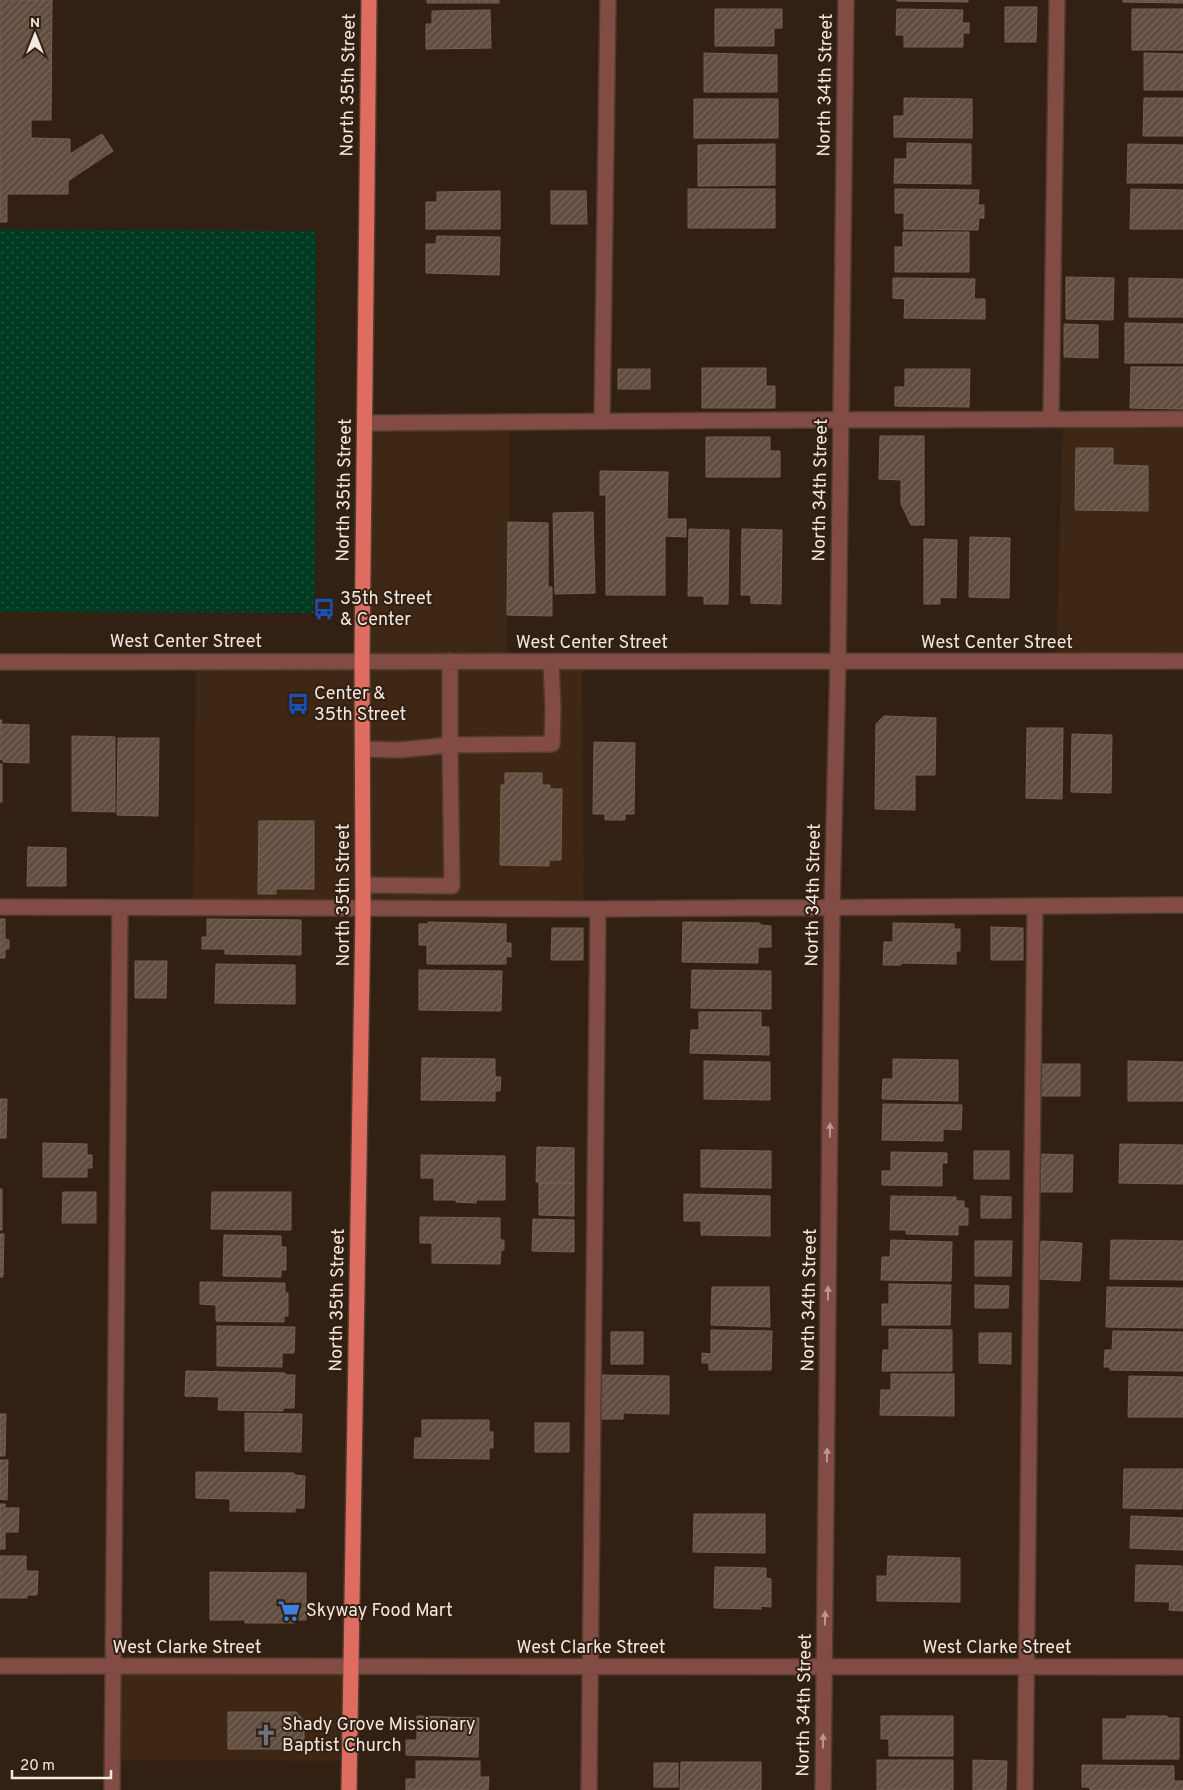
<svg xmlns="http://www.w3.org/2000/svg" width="1183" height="1790" font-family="Overpass,sans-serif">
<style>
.built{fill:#3e2714}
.grass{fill:url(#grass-dots)}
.building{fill:url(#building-hatch);stroke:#766152}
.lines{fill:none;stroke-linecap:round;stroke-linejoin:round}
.minor-casing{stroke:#4d3c2f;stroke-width:18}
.major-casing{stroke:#4d3c2f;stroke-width:18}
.minor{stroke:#824b44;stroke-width:15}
.major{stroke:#de6c60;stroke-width:15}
.oneway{fill:#ba9991}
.labels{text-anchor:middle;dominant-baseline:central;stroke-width:4;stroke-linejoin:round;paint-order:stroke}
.street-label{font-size:18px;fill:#f3e7de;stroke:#322013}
.poi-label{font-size:18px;fill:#f3e7de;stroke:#322013;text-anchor:start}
</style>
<defs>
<pattern id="grass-dots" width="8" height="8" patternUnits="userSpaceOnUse" patternTransform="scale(1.25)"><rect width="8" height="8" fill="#003a23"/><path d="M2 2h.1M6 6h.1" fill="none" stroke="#265642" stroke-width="1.8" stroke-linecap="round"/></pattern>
<pattern id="building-hatch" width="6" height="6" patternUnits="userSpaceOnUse" patternTransform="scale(1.25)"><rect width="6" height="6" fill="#604d3e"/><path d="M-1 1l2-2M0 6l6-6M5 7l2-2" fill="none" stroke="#776759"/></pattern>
</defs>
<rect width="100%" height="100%" fill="#322013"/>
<path class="built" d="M 1063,419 L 1183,419 L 1183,661 L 1056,662 Z
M 510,421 L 507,661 L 582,662 L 584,909 L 193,908 L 196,661 L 362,660 L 365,423 Z
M 113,1666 L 351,1666 L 349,1761 L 113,1760 Z"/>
<path class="grass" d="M 0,229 L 316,231 L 315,613 L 0,612 Z"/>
<path class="building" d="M 0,0 L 52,0 L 51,120 L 31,120 L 31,138 L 70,139 L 70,154 L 102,134 L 113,151 L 68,181 L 68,194 L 7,194 L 7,222 L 0,222 Z
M 427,0 L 499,0 L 499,3 L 427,3 Z
M 897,0 L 968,0 L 968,2 L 897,1 Z
M 1123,0 L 1183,0 L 1183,3 L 1123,2 Z
M 1005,7 L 1037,7 L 1036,42 L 1005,42 Z
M 715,9 L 782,9 L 782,28 L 774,28 L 774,46 L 715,46 Z
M 897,9 L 963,10 L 962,23 L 969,23 L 969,33 L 963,33 L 963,47 L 904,47 L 904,35 L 896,35 Z
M 1132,9 L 1183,9 L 1183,50 L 1132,50 Z
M 490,10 L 491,48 L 426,49 L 426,24 L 432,24 L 432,11 Z
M 704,53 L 777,55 L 777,92 L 704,92 Z
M 1144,53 L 1183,54 L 1183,90 L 1144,90 Z
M 904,98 L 972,99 L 972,138 L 894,137 L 894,116 L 904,116 Z
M 1144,98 L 1183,98 L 1183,136 L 1143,136 Z
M 694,99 L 778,99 L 778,138 L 694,138 Z
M 907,143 L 971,144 L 971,184 L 894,183 L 895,159 L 907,159 Z
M 775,144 L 775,185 L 698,186 L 698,145 Z
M 1128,144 L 1183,145 L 1183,183 L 1127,183 Z
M 688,189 L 775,189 L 775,228 L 688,228 Z
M 895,189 L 979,190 L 978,205 L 984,205 L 984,218 L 979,218 L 978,230 L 904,229 L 904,213 L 895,213 Z
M 1131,189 L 1183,190 L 1183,229 L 1130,229 Z
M 500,191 L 500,229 L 426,229 L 426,202 L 437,202 L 437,192 Z
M 551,191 L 586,191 L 587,224 L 551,224 Z
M 903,232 L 969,232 L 969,272 L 895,272 L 895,247 L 903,247 Z
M 437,236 L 500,237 L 499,275 L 426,273 L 426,244 L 436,244 Z
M 1066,277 L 1114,278 L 1113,320 L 1066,319 Z
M 893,278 L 975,279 L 974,299 L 985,299 L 985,319 L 904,318 L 905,299 L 893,298 Z
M 1129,278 L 1183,279 L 1183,317 L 1129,317 Z
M 1125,323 L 1183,324 L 1183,363 L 1125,363 Z
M 1064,324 L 1098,325 L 1098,358 L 1064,357 Z
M 1131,367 L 1183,367 L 1183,409 L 1130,408 Z
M 702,368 L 766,368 L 766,386 L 775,386 L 775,408 L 702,408 Z
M 618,369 L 650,369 L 650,389 L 618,389 Z
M 905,369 L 970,369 L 969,407 L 895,406 L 895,387 L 905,387 Z
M 880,436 L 924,436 L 924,525 L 911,525 L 901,504 L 901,480 L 879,479 Z
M 706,437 L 770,437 L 770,451 L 780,451 L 780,477 L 706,477 Z
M 1076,448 L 1113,448 L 1113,465 L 1148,466 L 1148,511 L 1075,510 Z
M 600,471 L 668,472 L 667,519 L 686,519 L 686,537 L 665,536 L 665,595 L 606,595 L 606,495 L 600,495 Z
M 593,512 L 595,593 L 555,594 L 553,513 Z
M 508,522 L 548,523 L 548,587 L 552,587 L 552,616 L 507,615 Z
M 689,529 L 729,530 L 728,604 L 704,604 L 704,596 L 688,596 Z
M 742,529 L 782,530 L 781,604 L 751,603 L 751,595 L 741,595 Z
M 970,537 L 1010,538 L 1009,598 L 969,597 Z
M 924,539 L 957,540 L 956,598 L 940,597 L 940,604 L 924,604 Z
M 884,716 L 936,718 L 935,775 L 915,775 L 915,810 L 875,809 L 876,724 Z
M 0,720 L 2,720 L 1,724 L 29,725 L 29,763 L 3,762 L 3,760 L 0,759 Z
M 1027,728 L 1063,728 L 1062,799 L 1026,798 Z
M 1072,734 L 1112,735 L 1111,793 L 1071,792 Z
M 72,736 L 115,737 L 115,812 L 72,811 Z
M 118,738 L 159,738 L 158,816 L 117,815 Z
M 594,742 L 635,743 L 634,814 L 625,814 L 625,820 L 605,820 L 605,814 L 593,814 Z
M 0,764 L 2,764 L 2,802 L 0,802 Z
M 505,773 L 542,773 L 542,785 L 550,785 L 550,789 L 562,789 L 561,860 L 549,860 L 549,866 L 500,865 L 501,785 L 505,785 Z
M 259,821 L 314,821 L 314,889 L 276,889 L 276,894 L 258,894 Z
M 28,847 L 66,848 L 66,886 L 27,886 Z
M 0,919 L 5,919 L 5,939 L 9,940 L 9,949 L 5,949 L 5,958 L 0,958 Z
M 207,919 L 301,920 L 301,955 L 225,954 L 225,949 L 202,949 L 202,937 L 207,937 Z
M 428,922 L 506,924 L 506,943 L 511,943 L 511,957 L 506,956 L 506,964 L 427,964 L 427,945 L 419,945 L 419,924 L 428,924 Z
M 683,922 L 760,923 L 760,925 L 771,926 L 771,947 L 758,947 L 758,963 L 682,962 Z
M 893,923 L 954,924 L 954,929 L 960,929 L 960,951 L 956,951 L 956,964 L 901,963 L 901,965 L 883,965 L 884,942 L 893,942 Z
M 991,927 L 1023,928 L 1023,960 L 991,960 Z
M 552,928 L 583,928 L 583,960 L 551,960 Z
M 135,961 L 167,961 L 166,998 L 135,998 Z
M 216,964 L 295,965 L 295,1004 L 215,1003 Z
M 419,970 L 502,971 L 501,1011 L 419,1010 Z
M 692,970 L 771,971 L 771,1009 L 691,1008 Z
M 699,1012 L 761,1012 L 761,1027 L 769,1027 L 769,1055 L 690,1053 L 691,1030 L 699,1030 Z
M 422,1058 L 495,1059 L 495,1077 L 501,1077 L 500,1091 L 495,1091 L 495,1101 L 421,1100 Z
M 893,1059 L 958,1060 L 958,1101 L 882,1099 L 883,1079 L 893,1079 Z
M 704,1061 L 770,1062 L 770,1100 L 704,1099 Z
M 1128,1061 L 1183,1062 L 1183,1101 L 1128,1101 Z
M 1042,1064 L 1080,1064 L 1080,1096 L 1041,1096 Z
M 0,1099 L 7,1099 L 6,1138 L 0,1138 Z
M 883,1104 L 962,1105 L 961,1130 L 943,1129 L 943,1141 L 882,1140 Z
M 43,1143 L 87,1144 L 87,1155 L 92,1155 L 92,1168 L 87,1168 L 87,1177 L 43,1177 Z
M 1120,1144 L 1183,1145 L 1183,1184 L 1119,1183 Z
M 537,1147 L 574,1148 L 574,1183 L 536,1182 Z
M 701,1150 L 771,1151 L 771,1188 L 701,1187 Z
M 974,1151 L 1009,1151 L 1009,1179 L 974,1179 Z
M 891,1152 L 947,1153 L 947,1163 L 942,1163 L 942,1186 L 882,1185 L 882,1171 L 891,1171 Z
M 1042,1154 L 1073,1155 L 1072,1192 L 1041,1192 Z
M 421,1155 L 505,1156 L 505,1200 L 476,1200 L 476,1203 L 456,1202 L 456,1200 L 434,1200 L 434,1178 L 421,1178 Z
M 539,1183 L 574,1183 L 574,1216 L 539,1215 Z
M 0,1189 L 2,1189 L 2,1230 L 0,1230 Z
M 63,1192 L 96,1192 L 96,1223 L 62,1223 Z
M 212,1192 L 291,1192 L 291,1230 L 211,1229 Z
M 684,1194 L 770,1196 L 770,1236 L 701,1235 L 701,1221 L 684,1221 Z
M 891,1196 L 956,1197 L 956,1201 L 964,1201 L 964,1208 L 968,1208 L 968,1225 L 958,1225 L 958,1235 L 906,1234 L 906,1230 L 890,1230 Z
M 981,1196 L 1011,1197 L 1011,1218 L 981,1218 Z
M 420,1217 L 500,1218 L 500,1240 L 504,1240 L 504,1250 L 501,1250 L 500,1264 L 432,1263 L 432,1243 L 420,1243 Z
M 533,1219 L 574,1220 L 574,1252 L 532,1251 Z
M 0,1234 L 4,1234 L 3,1277 L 0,1277 Z
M 224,1235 L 281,1236 L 281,1247 L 286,1247 L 286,1270 L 281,1270 L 281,1277 L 223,1276 Z
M 891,1240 L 952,1242 L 951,1281 L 881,1280 L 882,1257 L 890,1257 Z
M 1111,1240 L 1183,1241 L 1183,1280 L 1110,1279 Z
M 975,1241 L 1012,1241 L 1011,1276 L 975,1276 Z
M 1041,1241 L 1082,1243 L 1080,1281 L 1039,1279 Z
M 200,1282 L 285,1283 L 285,1293 L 288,1293 L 288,1316 L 284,1316 L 284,1322 L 216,1321 L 216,1305 L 200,1304 Z
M 889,1284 L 951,1285 L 950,1325 L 882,1325 L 882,1304 L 889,1304 Z
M 975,1285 L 1009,1286 L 1008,1308 L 975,1308 Z
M 712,1287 L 769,1287 L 770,1327 L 711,1325 Z
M 1107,1287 L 1183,1288 L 1183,1328 L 1106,1327 Z
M 217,1326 L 295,1327 L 294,1353 L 282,1353 L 282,1367 L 217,1366 Z
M 889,1329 L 952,1330 L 952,1371 L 882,1371 L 883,1350 L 889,1350 Z
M 711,1330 L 772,1331 L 771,1370 L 709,1370 L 709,1363 L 702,1363 L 702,1353 L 711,1354 Z
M 1113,1331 L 1183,1332 L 1183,1371 L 1110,1370 L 1110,1367 L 1104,1367 L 1105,1350 L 1112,1350 Z
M 611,1332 L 643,1332 L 643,1364 L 611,1364 Z
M 979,1333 L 1011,1333 L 1011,1364 L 979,1363 Z
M 186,1371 L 285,1373 L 285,1375 L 295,1375 L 294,1408 L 283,1408 L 283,1411 L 218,1410 L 219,1397 L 185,1396 Z
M 891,1374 L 954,1374 L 954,1416 L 880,1415 L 881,1390 L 891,1390 Z
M 598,1375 L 669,1376 L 669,1414 L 623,1413 L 623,1419 L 598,1419 Z
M 1129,1376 L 1183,1377 L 1183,1417 L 1128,1417 Z
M 245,1413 L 302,1414 L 301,1452 L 245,1451 Z
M 0,1414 L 6,1414 L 5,1456 L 0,1456 Z
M 422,1420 L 489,1420 L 489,1432 L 493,1432 L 493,1448 L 489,1448 L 489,1459 L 414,1458 L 415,1438 L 422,1438 Z
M 535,1423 L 569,1423 L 569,1452 L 535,1452 Z
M 0,1460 L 8,1460 L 7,1500 L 0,1499 Z
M 1124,1469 L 1183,1469 L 1182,1509 L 1123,1508 Z
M 196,1472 L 294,1473 L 294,1475 L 305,1476 L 304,1508 L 295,1508 L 295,1512 L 230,1511 L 230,1499 L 196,1498 Z
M 0,1504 L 5,1504 L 5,1508 L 19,1508 L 18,1532 L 5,1532 L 5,1549 L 0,1549 Z
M 694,1514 L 765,1514 L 765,1553 L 693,1552 Z
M 1131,1516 L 1183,1518 L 1183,1550 L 1130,1548 Z
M 0,1556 L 26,1556 L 26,1571 L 38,1571 L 37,1595 L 27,1595 L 27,1598 L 0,1598 Z
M 888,1556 L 960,1558 L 960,1602 L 877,1601 L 877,1576 L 887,1576 Z
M 1136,1565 L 1182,1566 L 1183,1611 L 1169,1610 L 1170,1602 L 1135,1601 Z
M 715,1567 L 766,1568 L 766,1578 L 771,1579 L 771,1607 L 761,1606 L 761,1609 L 714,1608 Z
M 210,1572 L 306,1573 L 306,1620 L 295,1620 L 295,1623 L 245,1623 L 245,1620 L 210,1620 Z
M 228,1712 L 296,1712 L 304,1721 L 304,1749 L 228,1749 Z
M 417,1716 L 479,1718 L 478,1757 L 406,1755 L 406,1740 L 417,1740 Z
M 881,1716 L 953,1716 L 953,1756 L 889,1756 L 889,1739 L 881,1739 Z
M 1127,1716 L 1167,1716 L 1167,1718 L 1179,1718 L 1179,1759 L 1103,1759 L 1103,1719 L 1127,1719 Z
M 877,1760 L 953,1760 L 953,1790 L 877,1790 Z
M 973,1760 L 1007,1761 L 1006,1790 L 973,1790 Z
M 416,1761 L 480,1761 L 480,1777 L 489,1777 L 488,1790 L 406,1790 L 406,1779 L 416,1779 Z
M 681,1762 L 761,1762 L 761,1790 L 680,1790 Z
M 654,1763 L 678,1763 L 678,1787 L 654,1787 Z
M 1082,1765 L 1174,1766 L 1174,1781 L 1183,1781 L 1183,1790 L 1090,1790 L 1090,1787 L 1082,1787 Z"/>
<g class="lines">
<g class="minor-casing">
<path id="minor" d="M 1051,419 L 1057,0
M 602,421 L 608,0
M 365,423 L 799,420 L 1183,419
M 450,661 L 450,745 L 552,744 L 553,709 L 551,662
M 0,662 L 1183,661
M 363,749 L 399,750 L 450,745 L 452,886 L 363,885
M 0,907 L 598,909 L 1183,905
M 0,1666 L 1183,1667
M 112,1790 L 120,908
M 589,1790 L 598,909
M 823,1790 L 832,908 L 838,661 L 846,0
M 1025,1790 L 1035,907"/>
</g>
<g class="major-casing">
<path id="major" d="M 349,1790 L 363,909 L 362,660 L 369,0"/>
</g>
<use href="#minor" class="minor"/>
<use href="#major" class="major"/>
</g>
<defs><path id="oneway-solid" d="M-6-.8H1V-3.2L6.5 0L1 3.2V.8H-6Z" transform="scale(1.25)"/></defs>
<g class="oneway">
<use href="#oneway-solid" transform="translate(830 1130) rotate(-89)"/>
<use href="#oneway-solid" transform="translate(828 1293) rotate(-89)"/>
<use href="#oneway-solid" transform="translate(827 1455) rotate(-89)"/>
<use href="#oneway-solid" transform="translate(825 1618) rotate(-89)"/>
<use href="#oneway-solid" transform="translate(823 1741) rotate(-89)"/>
</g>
<defs>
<g id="bus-bare" transform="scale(1.725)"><path d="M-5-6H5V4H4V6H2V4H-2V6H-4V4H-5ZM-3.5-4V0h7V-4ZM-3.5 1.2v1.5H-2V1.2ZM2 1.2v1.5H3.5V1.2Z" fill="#1a4fb4" stroke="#322013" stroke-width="2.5" paint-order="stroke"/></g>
<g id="supermarket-bare" transform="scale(1.725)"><path d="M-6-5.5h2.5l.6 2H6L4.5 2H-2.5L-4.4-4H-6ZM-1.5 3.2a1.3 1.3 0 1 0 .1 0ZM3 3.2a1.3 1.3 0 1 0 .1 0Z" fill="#3f7fe0" stroke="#322013" stroke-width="2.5" paint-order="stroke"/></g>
<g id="church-bare" transform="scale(1.725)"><path d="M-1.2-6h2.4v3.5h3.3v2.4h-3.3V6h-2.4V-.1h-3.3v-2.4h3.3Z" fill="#6b7280" stroke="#322013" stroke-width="2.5" paint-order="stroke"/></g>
</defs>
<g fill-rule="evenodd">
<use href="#bus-bare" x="324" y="609"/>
<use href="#bus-bare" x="298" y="704"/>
<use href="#supermarket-bare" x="289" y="1611"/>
<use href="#church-bare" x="266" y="1735"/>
</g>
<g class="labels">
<g class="street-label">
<text transform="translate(349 85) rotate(-89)">North 35th Street</text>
<text transform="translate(826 85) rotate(-89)">North 34th Street</text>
<text transform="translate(345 490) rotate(-89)">North 35th Street</text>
<text transform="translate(821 490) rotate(-89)">North 34th Street</text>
<text x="186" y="642">West Center Street</text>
<text x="592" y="643">West Center Street</text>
<text x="997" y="643">West Center Street</text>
<text transform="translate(344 895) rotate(-90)">North 35th Street</text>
<text transform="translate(814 895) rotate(-89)">North 34th Street</text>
<text transform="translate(338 1300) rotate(-89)">North 35th Street</text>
<text transform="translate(810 1300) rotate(-89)">North 34th Street</text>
<text x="187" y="1648">West Clarke Street</text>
<text x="591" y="1648">West Clarke Street</text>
<text x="997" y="1648">West Clarke Street</text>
<text transform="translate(805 1705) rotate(-89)">North 34th Street</text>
</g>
<g class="poi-label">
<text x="340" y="599">35th Street<tspan x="340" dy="21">&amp; Center</tspan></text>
<text x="314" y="694">Center &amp;<tspan x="314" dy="21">35th Street</tspan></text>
<text x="306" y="1611">Skyway Food Mart</text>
<text x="282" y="1725">Shady Grove Missionary<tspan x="282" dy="21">Baptist Church</tspan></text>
</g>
</g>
<g transform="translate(35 35)" stroke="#322013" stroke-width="4" paint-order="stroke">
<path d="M0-4L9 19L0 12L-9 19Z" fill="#f3e7de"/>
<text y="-8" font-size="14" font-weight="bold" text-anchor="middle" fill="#f3e7de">N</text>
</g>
<path d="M12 1770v8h99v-8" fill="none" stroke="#f3e7de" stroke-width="2.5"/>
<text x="20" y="1770" font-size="15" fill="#f3e7de" stroke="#322013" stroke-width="4" paint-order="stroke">20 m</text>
</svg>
